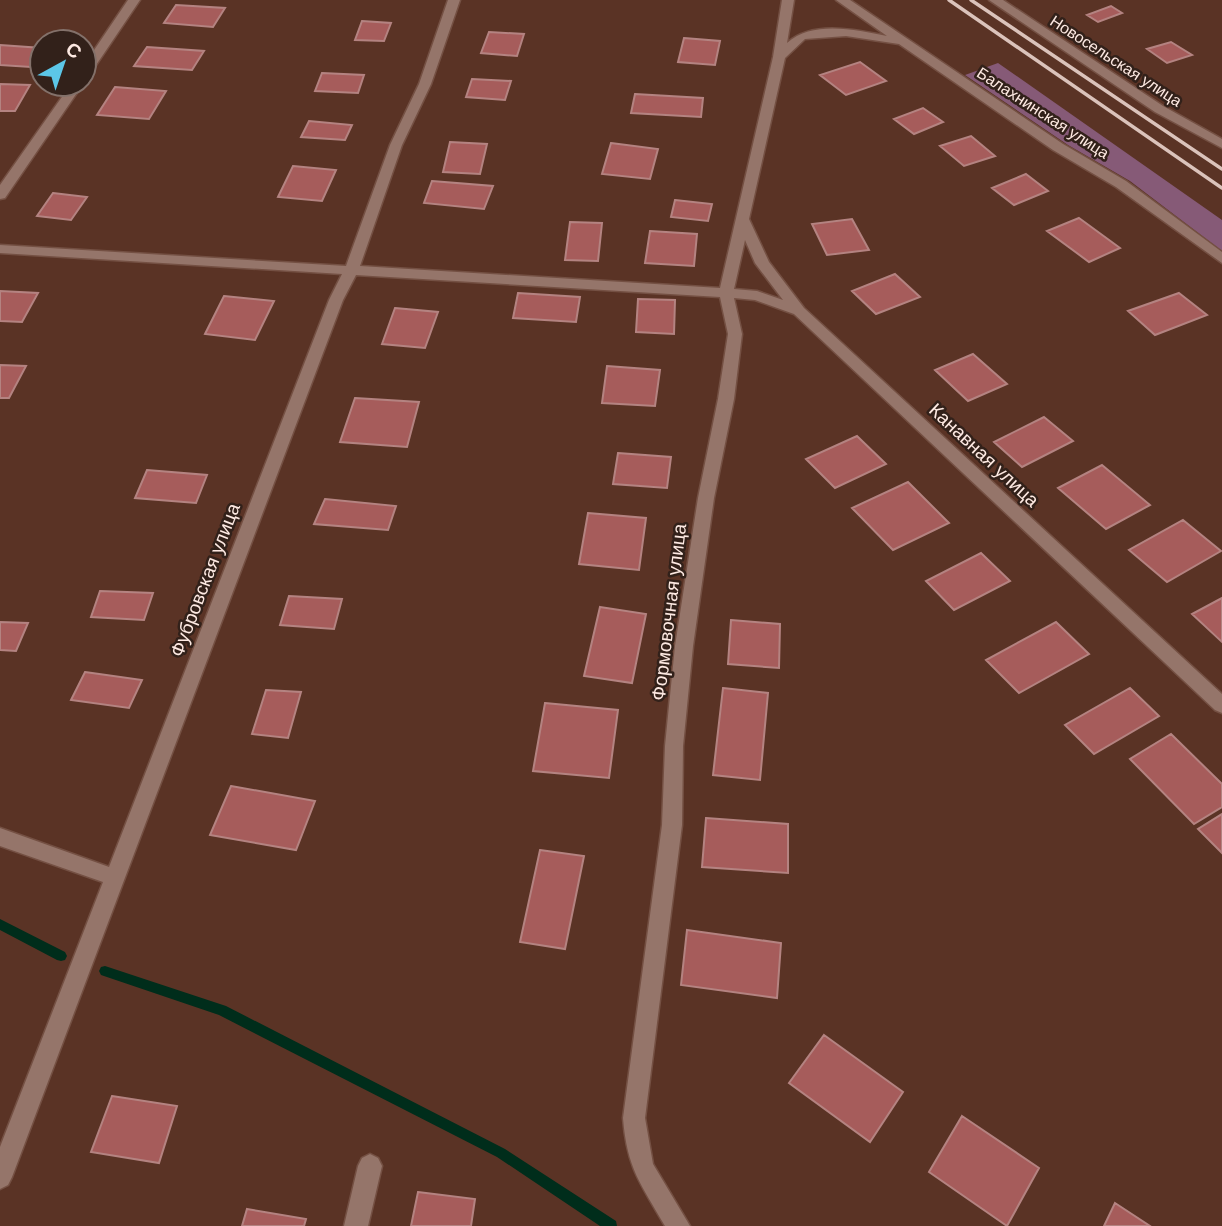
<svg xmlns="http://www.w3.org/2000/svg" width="1222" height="1226" font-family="Arial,sans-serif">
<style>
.green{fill:#865a77}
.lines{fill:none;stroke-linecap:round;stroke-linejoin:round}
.stream{fill:#002d1b;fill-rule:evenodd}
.building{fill:#a65c5b;stroke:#b48381;stroke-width:2}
.minor-casing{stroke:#745043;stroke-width:3}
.minor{fill:#95756a;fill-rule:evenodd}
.rail{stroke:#dbc3bb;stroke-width:3.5}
.labels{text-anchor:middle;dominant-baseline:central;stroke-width:5;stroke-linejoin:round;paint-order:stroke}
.far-street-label{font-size:16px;fill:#fde9e2;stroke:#32211a}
.street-label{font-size:19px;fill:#fde9e2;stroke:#32211a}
</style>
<rect width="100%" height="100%" fill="#5a3325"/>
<path class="green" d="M 998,63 L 1222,220 L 1222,251 L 1130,181 L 1068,145 L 965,75 Z"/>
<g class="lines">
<path class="stream" d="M 0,919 L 65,952 L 67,956 L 65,960 L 61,961 L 57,960 L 0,930 Z
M 105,966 L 226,1006 L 505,1149 L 616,1221 L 617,1226 L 600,1226 L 497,1157 L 219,1015 L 101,975 L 99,971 L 101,967 Z"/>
</g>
<path class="building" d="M 176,5 L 225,8 L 213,27 L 164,23 Z
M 1111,6 L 1122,13 L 1098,22 L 1087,15 Z
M 362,21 L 391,23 L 384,41 L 355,40 Z
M 489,32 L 524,34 L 517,56 L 481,53 Z
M 684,38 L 720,41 L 715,65 L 678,62 Z
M 1171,42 L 1192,55 L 1167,63 L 1147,49 Z
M 0,45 L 42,48 L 42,51 L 31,67 L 0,65 Z
M 147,47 L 204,51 L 192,70 L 134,66 Z
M 860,62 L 886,81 L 846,95 L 820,75 Z
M 322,73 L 364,75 L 358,93 L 315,91 Z
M 472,79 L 511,81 L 505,100 L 466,97 Z
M 0,84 L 30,85 L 15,111 L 0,111 Z
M 115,87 L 166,91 L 149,119 L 97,115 Z
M 635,94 L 703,98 L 701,117 L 631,113 Z
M 923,108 L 943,122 L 914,134 L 894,119 Z
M 309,121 L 352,125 L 345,140 L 301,137 Z
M 971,136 L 995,156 L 964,166 L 940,146 Z
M 450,142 L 487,144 L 480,174 L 443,172 Z
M 611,143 L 658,149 L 650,179 L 602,174 Z
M 293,166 L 336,170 L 322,201 L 278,197 Z
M 1026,174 L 1048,191 L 1014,205 L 992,188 Z
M 432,181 L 493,186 L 484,209 L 424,203 Z
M 53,193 L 87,197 L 71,220 L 37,216 Z
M 675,200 L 712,204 L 708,221 L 671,217 Z
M 1079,218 L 1120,248 L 1089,262 L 1047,231 Z
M 852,219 L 869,250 L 827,255 L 812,224 Z
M 570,222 L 602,223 L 598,261 L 565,260 Z
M 650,231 L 697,234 L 694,266 L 645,263 Z
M 895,274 L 920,297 L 876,314 L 852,291 Z
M 0,291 L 38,293 L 22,322 L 0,321 Z
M 518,293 L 580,297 L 576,322 L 513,318 Z
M 1179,293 L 1207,315 L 1155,335 L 1128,311 Z
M 224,296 L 274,301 L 255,340 L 205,334 Z
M 638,299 L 675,300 L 674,334 L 636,332 Z
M 395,308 L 438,312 L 425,348 L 382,344 Z
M 973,354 L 1007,384 L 968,401 L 935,370 Z
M 0,365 L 26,366 L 9,398 L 0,398 Z
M 607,366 L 660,370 L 655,406 L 602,403 Z
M 355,398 L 419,402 L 407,447 L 340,442 Z
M 1044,417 L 1073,441 L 1022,467 L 994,442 Z
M 857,436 L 886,464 L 835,488 L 806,459 Z
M 618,453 L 671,457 L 667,488 L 613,484 Z
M 1102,465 L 1150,505 L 1106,529 L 1058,488 Z
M 147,470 L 207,475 L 196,503 L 135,498 Z
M 908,482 L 949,523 L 893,550 L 852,508 Z
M 325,499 L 396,506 L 388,530 L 314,524 Z
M 588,513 L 646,518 L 639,570 L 579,564 Z
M 1183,520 L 1221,551 L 1167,582 L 1129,550 Z
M 981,553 L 1010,581 L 954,610 L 926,581 Z
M 100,591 L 153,593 L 144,620 L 91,617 Z
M 289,596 L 342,599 L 334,629 L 280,625 Z
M 1222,598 L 1222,642 L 1192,614 Z
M 600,607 L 646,614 L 632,683 L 584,676 Z
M 731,620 L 780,624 L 779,668 L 728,664 Z
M 0,622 L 28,623 L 16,651 L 0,650 Z
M 1056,622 L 1089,654 L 1019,693 L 986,660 Z
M 85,672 L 142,680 L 129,708 L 71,700 Z
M 723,688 L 768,693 L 760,780 L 713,775 Z
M 1130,688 L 1159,716 L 1094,754 L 1065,725 Z
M 266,690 L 301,692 L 288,738 L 252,734 Z
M 545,703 L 618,710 L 609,778 L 533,771 Z
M 1171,734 L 1222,784 L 1222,807 L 1194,824 L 1130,759 Z
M 231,786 L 315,801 L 296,850 L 210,835 Z
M 1222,814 L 1222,853 L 1198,829 Z
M 706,818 L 788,824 L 788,873 L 702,867 Z
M 540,850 L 584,856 L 565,949 L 520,942 Z
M 687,930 L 781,943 L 777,998 L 681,985 Z
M 824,1035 L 903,1092 L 870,1142 L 789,1083 Z
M 112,1096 L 177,1106 L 159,1163 L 91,1152 Z
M 962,1116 L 1039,1168 L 1007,1226 L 929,1172 Z
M 418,1192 L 475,1199 L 471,1226 L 411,1226 Z
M 1115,1203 L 1150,1226 L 1104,1226 Z
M 247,1209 L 306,1219 L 304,1226 L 242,1226 Z"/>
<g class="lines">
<g class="minor-casing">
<path id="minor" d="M 128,0 L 140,0 L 88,77 L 84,78 L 84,65 Z
M 448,0 L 460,0 L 431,84 L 402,145 L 360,266 L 720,288 L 773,57 L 782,0 L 794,0 L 787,43 C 813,20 856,30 887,36 L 836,0 L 850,0 L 1063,144 L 1126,181 L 1222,252 L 1222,263 L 1116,187 L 1053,150 L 899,44 L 846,36 L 805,39 L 785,58 L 749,219 L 769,262 L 804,308 L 1222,694 L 1222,713 L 1215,710 L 794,314 L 755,300 L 734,298 L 742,334 L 734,399 L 714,498 L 693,646 L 683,746 L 682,825 L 645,1118 L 653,1164 L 690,1226 L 665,1226 C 641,1184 627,1169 623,1118 L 662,825 L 665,746 L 675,646 L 698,498 L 718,399 L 728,334 L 720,297 L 356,275 L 343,300 L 12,1177 L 8,1185 L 0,1189 L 0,1147 L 103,882 L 0,846 L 0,828 L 109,867 L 329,300 L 342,274 L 0,253 L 0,245 L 346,266 L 390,145 L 419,84 ZM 745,240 L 755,263 L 783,300 L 757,291 L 734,289 Z
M 989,0 L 1003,0 L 1163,106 L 1222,139 L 1222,148 L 1155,112 Z
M 71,84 L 83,84 L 5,198 L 0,199 L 0,185 Z
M 370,1154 L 378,1158 L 382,1166 L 368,1226 L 344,1226 L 358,1166 L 362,1158 Z"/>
</g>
<use href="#minor" class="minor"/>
<path class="rail" d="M 949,0 L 1222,188
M 971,0 L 1222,169"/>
</g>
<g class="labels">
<g class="far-street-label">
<text transform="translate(1116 61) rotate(33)">Новосельская улица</text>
<text transform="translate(1043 113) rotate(33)">Балахнинская улица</text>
</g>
<g class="street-label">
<text transform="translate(984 455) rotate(43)">Канавная улица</text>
<text transform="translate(205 580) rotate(-69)">Фубровская улица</text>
<text transform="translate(669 612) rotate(-83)">Формовочная улица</text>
</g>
</g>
<g transform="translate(63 63) rotate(40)"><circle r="33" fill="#32211a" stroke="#83716a" stroke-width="2"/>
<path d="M0-5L12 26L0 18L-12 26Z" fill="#5cc7e8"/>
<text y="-10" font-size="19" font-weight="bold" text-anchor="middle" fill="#fde9e2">С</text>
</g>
</svg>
